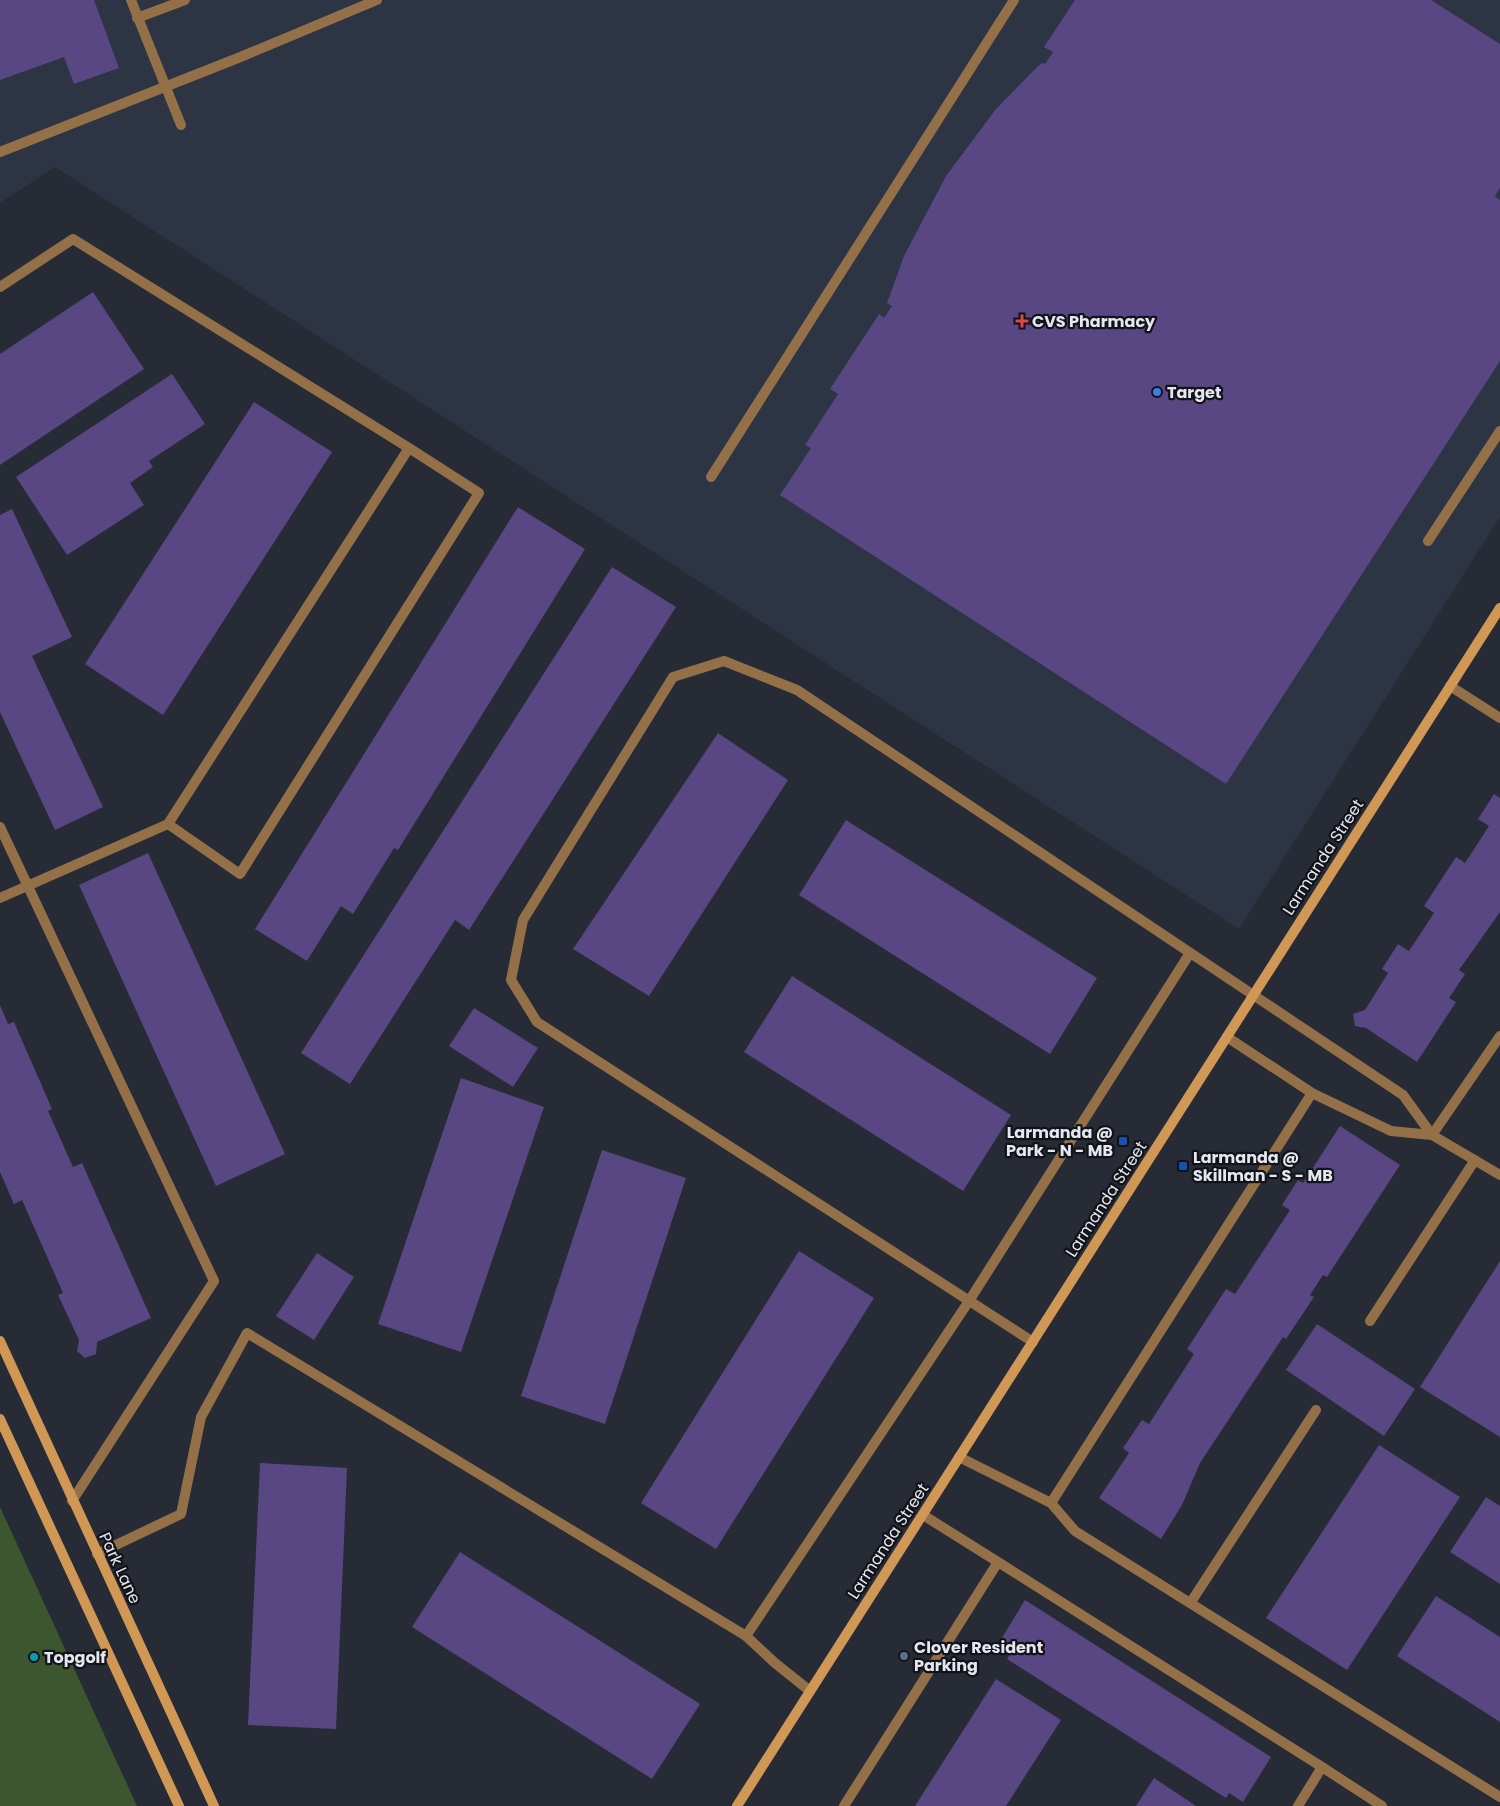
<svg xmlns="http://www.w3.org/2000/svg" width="1500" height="1806" font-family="Poppins,sans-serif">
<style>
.built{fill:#2d3444}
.green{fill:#3c562f}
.building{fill:#584783}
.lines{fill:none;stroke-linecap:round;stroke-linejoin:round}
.lane{stroke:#947049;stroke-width:10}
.secondary{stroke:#d09755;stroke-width:10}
.health-dot{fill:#e0444e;stroke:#111318;stroke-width:2}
.shop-dot{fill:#3f7fe0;stroke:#111318;stroke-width:2}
.transit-dot{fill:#1a4fb4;stroke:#111318;stroke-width:2}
.service-dot{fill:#5c6f8a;stroke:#111318;stroke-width:2}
.culture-dot{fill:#0f9aa8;stroke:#111318;stroke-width:2}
.labels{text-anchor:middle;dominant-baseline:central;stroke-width:4.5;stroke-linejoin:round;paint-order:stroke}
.poi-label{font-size:16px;font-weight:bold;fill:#e4e7ef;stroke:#111318;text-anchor:start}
.street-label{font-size:16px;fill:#e4e7ef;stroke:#111318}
</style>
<rect width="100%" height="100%" fill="#262b35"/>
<path class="built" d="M 0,0 L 1500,0 L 1500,517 L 1239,929 L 55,167 L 0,203 Z"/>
<path class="green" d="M 0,1507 L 137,1806 L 0,1806 Z"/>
<path class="building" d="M 0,0 L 94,0 L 119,68 L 74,84 L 64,57 L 0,80 Z
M 1075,0 L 1431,0 L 1500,44 L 1500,188 L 1495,196 L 1500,200 L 1500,361 L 1226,784 L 780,495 L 811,448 L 805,445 L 838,394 L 830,389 L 879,314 L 884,318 L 892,306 L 887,303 L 904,256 L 946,176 L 996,109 L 1036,68 L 1042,63 L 1045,64 L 1053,52 L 1044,47 Z
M 93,292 L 144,369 L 0,465 L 0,354 Z
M 172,374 L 205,424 L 149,461 L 153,467 L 130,483 L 144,505 L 67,555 L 16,477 Z
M 254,402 L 332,452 L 163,715 L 85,664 Z
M 518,507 L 585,549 L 398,850 L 394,848 L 353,914 L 341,906 L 307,961 L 255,929 Z
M 12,509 L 72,637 L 32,656 L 103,807 L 55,830 L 0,712 L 0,515 Z
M 612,567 L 676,607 L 469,930 L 455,920 L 350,1084 L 301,1053 Z
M 718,733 L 788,780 L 649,996 L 573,949 Z
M 1494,794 L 1500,798 L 1500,912 L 1459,970 L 1465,974 L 1449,998 L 1456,1002 L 1417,1062 L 1366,1028 L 1355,1026 L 1353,1014 L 1365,1010 L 1388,973 L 1382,969 L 1398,944 L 1409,951 L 1434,913 L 1424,906 L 1456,857 L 1465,863 L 1489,826 L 1478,819 Z
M 846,820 L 1097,978 L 1050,1054 L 799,895 Z
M 148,853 L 285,1154 L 216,1186 L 79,885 Z
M 792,976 L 1011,1115 L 963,1191 L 744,1052 Z
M 0,1005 L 8,1024 L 14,1022 L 52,1109 L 48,1111 L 73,1167 L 82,1163 L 151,1318 L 97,1342 L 96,1354 L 85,1358 L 77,1351 L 79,1340 L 58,1295 L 63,1293 L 22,1200 L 14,1204 L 0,1172 Z
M 474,1008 L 538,1048 L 513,1087 L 449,1046 Z
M 461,1078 L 544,1107 L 461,1352 L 378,1324 Z
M 1340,1126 L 1400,1165 L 1327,1277 L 1323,1275 L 1310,1295 L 1314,1297 L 1286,1339 L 1283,1337 L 1200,1463 L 1182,1505 L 1161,1539 L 1099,1498 L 1129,1453 L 1123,1448 L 1142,1420 L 1149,1424 L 1194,1354 L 1187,1349 L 1226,1289 L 1235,1294 L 1290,1210 L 1282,1205 L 1298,1180 L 1303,1183 Z
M 602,1150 L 686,1178 L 605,1424 L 521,1396 Z
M 799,1251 L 874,1298 L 716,1549 L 641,1503 Z
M 317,1253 L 354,1277 L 314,1340 L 276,1316 Z
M 1500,1261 L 1500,1437 L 1420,1387 Z
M 1317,1324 L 1415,1389 L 1384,1436 L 1286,1370 Z
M 1379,1445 L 1460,1497 L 1347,1670 L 1266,1618 Z
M 260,1463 L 347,1468 L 336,1729 L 248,1725 Z
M 1486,1497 L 1500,1506 L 1500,1584 L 1450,1552 Z
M 460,1552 L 700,1704 L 652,1779 L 412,1627 Z
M 1436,1596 L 1500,1637 L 1500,1722 L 1397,1656 Z
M 1025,1600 L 1271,1757 L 1243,1802 L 1229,1793 L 1226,1798 L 1007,1659 L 1010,1654 L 997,1646 Z
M 996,1679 L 1061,1720 L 1006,1806 L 915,1806 Z
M 1154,1778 L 1196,1806 L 1136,1806 Z"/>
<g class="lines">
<path class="lane" d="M 131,0 L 181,125
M 137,18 L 185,0
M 0,152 L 238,58 L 377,0
M 0,287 L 73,239 L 409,448 L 168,824 L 0,898
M 711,477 L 1014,0
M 1428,541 L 1500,431
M 1450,686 L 1500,718
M 168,824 L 240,874 L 479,493 L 409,448
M 0,827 L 214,1281 L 72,1501
M 1312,1093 L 1391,1131 L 1432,1135
M 1432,1135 L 1500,1036
M 1370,1321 L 1475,1160
M 1033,1342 L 537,1022 L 511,980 L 523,920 L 673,677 L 724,661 L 797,690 L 1403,1095 L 1432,1135 L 1500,1175
M 959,1457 L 1051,1503 L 1312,1093 L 1227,1037
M 1051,1503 L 1075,1531 L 1500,1797
M 923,1515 L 998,1562
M 97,1554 L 181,1514 L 201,1417 L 247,1333 L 746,1636 L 969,1301 L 1190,953
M 1191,1602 L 1316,1410
M 746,1636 L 775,1663 L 810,1691
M 1322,1767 L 1382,1806
M 844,1806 L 998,1562 L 1322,1767 L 1298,1806"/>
<path class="secondary" d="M 0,1341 L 214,1806
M 0,1419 L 179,1806
M 737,1806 L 1500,608"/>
</g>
<path class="health-dot" d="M1019.5 313.5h5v5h5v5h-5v5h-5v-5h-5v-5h5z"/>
<circle class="shop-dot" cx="1157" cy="392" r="5"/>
<g class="transit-dot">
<rect x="1118" y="1136" width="10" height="10" rx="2.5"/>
<rect x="1178" y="1161" width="10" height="10" rx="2.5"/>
</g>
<circle class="service-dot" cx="904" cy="1656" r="5"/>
<circle class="culture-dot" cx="34" cy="1657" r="5"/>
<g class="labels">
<g class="poi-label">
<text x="1032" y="321">CVS Pharmacy</text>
<text x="1167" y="392">Target</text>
<text x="1113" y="1132" text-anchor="end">Larmanda @<tspan x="1113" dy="18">Park - N - MB</tspan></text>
<text x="1193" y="1157">Larmanda @<tspan x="1193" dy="18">Skillman - S - MB</tspan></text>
<text x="914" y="1647">Clover Resident<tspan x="914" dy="18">Parking</tspan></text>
<text x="44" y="1657">Topgolf</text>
</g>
<g class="street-label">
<text transform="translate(1323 857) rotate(-57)">Larmanda Street</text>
<text transform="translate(1106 1199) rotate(-57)">Larmanda Street</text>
<text transform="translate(888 1541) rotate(-57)">Larmanda Street</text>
<text transform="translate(120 1568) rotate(65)">Park Lane</text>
</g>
</g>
</svg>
